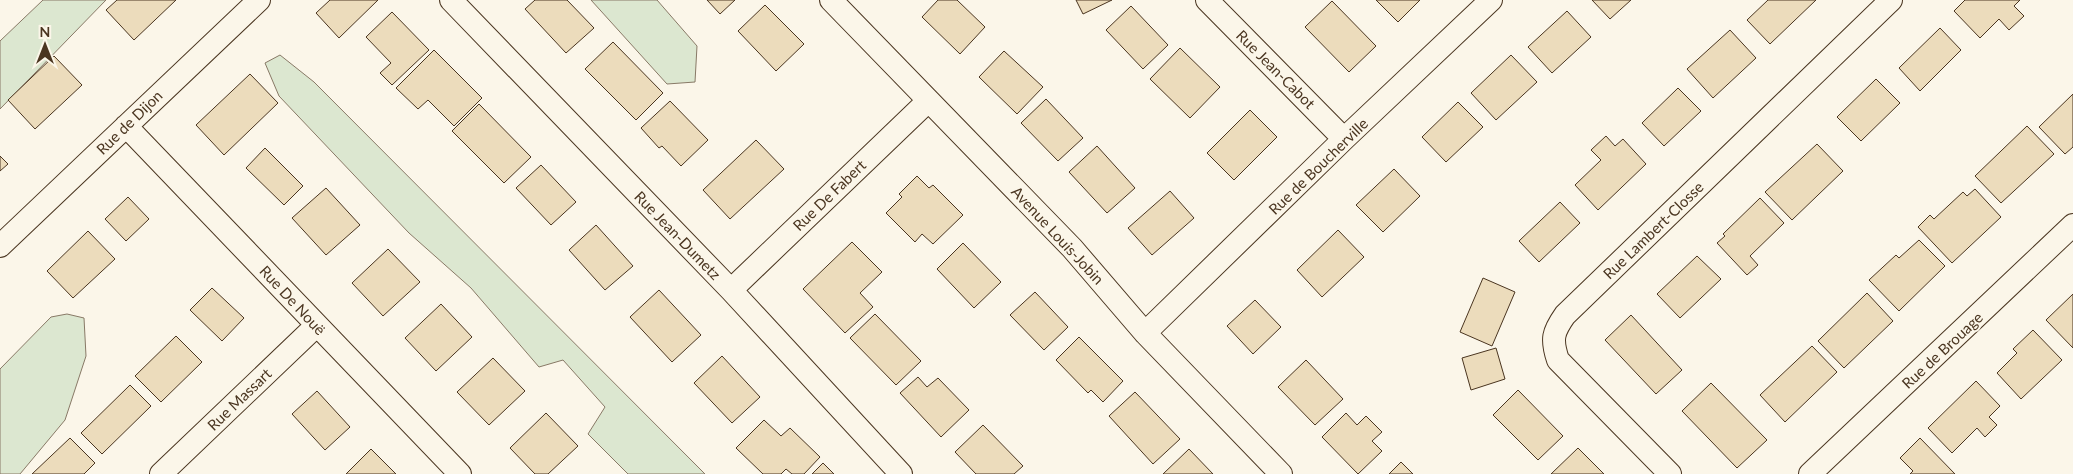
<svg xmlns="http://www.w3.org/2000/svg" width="2073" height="474" font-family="Lato,sans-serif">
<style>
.green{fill:#dce7d0;stroke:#887966}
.building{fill:#ecdcbc;stroke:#4a3520}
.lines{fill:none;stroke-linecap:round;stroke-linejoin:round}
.street-casing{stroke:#4a3520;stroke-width:24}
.street{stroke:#fbf6e9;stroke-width:22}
.labels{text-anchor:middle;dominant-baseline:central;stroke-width:4;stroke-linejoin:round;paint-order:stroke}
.street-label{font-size:15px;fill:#4a3520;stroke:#fbf6e9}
</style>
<rect width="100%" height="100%" fill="#fbf6e9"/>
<path class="green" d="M 43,0 L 106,0 L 0,109 L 0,41 Z
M 591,0 L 657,0 L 697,46 L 695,82 L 667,84 Z
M 280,55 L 314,82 L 705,474 L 628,474 L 588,434 L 605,407 L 563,360 L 539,367 L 471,288 L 409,233 L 279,96 L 265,63 Z
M 67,314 L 84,318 L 86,356 L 65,420 L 20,474 L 0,474 L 0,369 L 51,317 Z"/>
<path class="building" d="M 117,0 L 176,0 L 134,40 L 106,10 Z
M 330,0 L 378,0 L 339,38 L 316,13 Z
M 535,0 L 567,0 L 594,28 L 566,53 L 525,9 Z
M 707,0 L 735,0 L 720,14 Z
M 938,0 L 957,0 L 985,27 L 960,54 L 922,17 Z
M 1076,0 L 1112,0 L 1083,14 Z
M 1376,0 L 1420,0 L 1398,22 Z
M 1592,0 L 1631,0 L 1610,19 Z
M 1768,0 L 1816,0 L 1770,44 L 1747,20 Z
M 1965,0 L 2020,0 L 2014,6 L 2024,16 L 2009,30 L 1999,19 L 1980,38 L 1954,11 Z
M 1332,1 L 1376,46 L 1349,72 L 1305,27 Z
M 765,5 L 804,44 L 776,71 L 738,31 Z
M 1131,6 L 1168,45 L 1143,69 L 1106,30 Z
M 1567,11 L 1591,37 L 1552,73 L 1528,47 Z
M 392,12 L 429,50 L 392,85 L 380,73 L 391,63 L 366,37 Z
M 1940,28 L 1961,50 L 1920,91 L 1899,68 Z
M 1730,30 L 1756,58 L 1713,98 L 1687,69 Z
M 613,42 L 663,93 L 636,120 L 585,69 Z
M 1180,48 L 1220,87 L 1190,118 L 1150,79 Z
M 434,50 L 482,98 L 454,126 L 428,100 L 418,109 L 396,88 Z
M 1004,51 L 1043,87 L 1017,114 L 979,77 Z
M 1511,55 L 1537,82 L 1496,120 L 1471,93 Z
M 54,56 L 82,85 L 35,129 L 8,100 Z
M 250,74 L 278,103 L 224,155 L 196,125 Z
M 1876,79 L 1900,103 L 1861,141 L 1837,117 Z
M 1678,88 L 1701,111 L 1664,146 L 1642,123 Z
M 2073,94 L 2073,147 L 2065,154 L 2039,127 Z
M 1046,99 L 1083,138 L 1058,161 L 1021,123 Z
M 670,101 L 708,140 L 681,166 L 662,146 L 659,148 L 641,128 Z
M 1458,102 L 1483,127 L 1446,162 L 1422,137 Z
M 479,104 L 531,157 L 504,183 L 452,131 Z
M 1250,110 L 1277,137 L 1234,180 L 1207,153 Z
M 2027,126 L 2054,154 L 2001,203 L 1975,176 Z
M 1606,136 L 1615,146 L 1623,139 L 1646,164 L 1598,210 L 1575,185 L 1601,160 L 1591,150 Z
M 756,140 L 784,169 L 730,219 L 703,190 Z
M 1817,144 L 1843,171 L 1792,220 L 1765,192 Z
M 1097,146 L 1135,188 L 1107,213 L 1069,172 Z
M 265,148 L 303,186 L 284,205 L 246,168 Z
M 0,156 L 8,164 L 0,171 Z
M 541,165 L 576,202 L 551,225 L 516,188 Z
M 1394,169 L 1420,196 L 1383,232 L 1356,205 Z
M 917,176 L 929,188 L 933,185 L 963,215 L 933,244 L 922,234 L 915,242 L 886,213 L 902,197 L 899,194 Z
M 326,188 L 360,225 L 326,255 L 292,218 Z
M 1975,189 L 2001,217 L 1952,263 L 1918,227 L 1930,215 L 1934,219 L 1963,192 L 1967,196 Z
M 1170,191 L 1194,218 L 1152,255 L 1128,228 Z
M 128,197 L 149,219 L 126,241 L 105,219 Z
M 1760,198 L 1784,223 L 1750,256 L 1758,265 L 1747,275 L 1717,243 L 1725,236 L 1723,234 Z
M 1560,202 L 1580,223 L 1539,262 L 1519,241 Z
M 596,225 L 633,266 L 605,290 L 569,250 Z
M 1338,230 L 1364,257 L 1322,297 L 1297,270 Z
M 88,231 L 115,259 L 73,298 L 47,271 Z
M 1919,240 L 1945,266 L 1899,311 L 1869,280 L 1896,255 L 1899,258 Z
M 852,242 L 882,272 L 860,293 L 873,307 L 845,333 L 803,289 Z
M 963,243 L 1001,282 L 974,308 L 937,269 Z
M 388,249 L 420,282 L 383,316 L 352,283 Z
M 1697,256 L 1721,279 L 1680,318 L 1657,294 Z
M 1483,278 L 1515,292 L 1492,346 L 1460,332 Z
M 212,288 L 244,318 L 222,341 L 190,310 Z
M 659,290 L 701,335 L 672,362 L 630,317 Z
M 1035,292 L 1068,327 L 1044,350 L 1010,315 Z
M 1867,293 L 1893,321 L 1844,368 L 1818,341 Z
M 2073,294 L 2073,348 L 2046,320 Z
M 1255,300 L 1281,327 L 1253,354 L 1227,326 Z
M 441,304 L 472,337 L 436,371 L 405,338 Z
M 875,314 L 921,361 L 896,385 L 850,338 Z
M 1631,315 L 1682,370 L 1656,394 L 1605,340 Z
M 2033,330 L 2062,360 L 2021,399 L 1997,373 L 2017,353 L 2013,349 Z
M 176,336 L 202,362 L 161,402 L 135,376 Z
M 1079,337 L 1123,381 L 1103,402 L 1091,390 L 1088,393 L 1056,360 Z
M 1812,346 L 1837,372 L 1785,422 L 1760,395 Z
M 1496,348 L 1505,379 L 1471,390 L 1462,358 Z
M 722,356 L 760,397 L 732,423 L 694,383 Z
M 493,358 L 525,391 L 489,425 L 457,392 Z
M 1306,360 L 1343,399 L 1315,425 L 1278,387 Z
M 918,377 L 927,387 L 938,378 L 969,410 L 941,437 L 900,393 Z
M 1976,381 L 2000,406 L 1989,417 L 1997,425 L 1985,437 L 1977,428 L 1952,453 L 1928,428 Z
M 1711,383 L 1767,440 L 1737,468 L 1682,411 Z
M 130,385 L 151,406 L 102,454 L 81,433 Z
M 1518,390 L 1563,436 L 1538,460 L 1493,415 Z
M 317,391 L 350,427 L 325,450 L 292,414 Z
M 1135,392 L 1180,439 L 1153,464 L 1109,416 Z
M 546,413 L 578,446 L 548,474 L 535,474 L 510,448 Z
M 1346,413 L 1357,425 L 1366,416 L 1382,432 L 1372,441 L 1382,451 L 1358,474 L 1322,437 Z
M 764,420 L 781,436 L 790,428 L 820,457 L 804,474 L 792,474 L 786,469 L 781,474 L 763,474 L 736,448 Z
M 983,425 L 1023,466 L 1014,474 L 976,474 L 955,452 Z
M 70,438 L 95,463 L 84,474 L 32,474 Z
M 1920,438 L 1955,474 L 1910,474 L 1913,471 L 1900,458 Z
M 1578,448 L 1604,474 L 1551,474 Z
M 371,449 L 396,474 L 346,474 Z
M 1189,449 L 1213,474 L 1163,474 Z
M 1401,462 L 1413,474 L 1389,474 Z
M 823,463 L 834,474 L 812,474 Z"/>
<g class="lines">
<g class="street-casing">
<path id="street" d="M 451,0 L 731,290 L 901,474
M 831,0 L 1072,248 L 1145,333 L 1281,474
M 1207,0 L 1344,139
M 126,126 L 460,474
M 0,246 L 259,0
M 731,290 L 928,101
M 1145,333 L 1344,139 L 1491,0
M 161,474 L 317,325
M 1670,474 L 1558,360 C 1551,339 1553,332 1565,315 L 1891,0
M 1810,474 L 2073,225"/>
</g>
<use href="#street" class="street"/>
</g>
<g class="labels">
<g class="street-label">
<text transform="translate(1276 69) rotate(45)">Rue Jean-Cabot</text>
<text transform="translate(129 122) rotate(-44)">Rue de Dijon</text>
<text transform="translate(1318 166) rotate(-44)">Rue de Boucherville</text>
<text transform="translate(829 195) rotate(-44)">Rue De Fabert</text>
<text transform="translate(1653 230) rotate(-44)">Rue Lambert-Closse</text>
<text transform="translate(678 235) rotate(46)">Rue Jean-Dumetz</text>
<text transform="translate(1058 235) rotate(47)">Avenue Louis-Jobin</text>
<text transform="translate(293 300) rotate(47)">Rue De Nouë</text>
<text transform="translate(1942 350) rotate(-43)">Rue de Brouage</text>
<text transform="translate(239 399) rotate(-44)">Rue Massart</text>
</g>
</g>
<g transform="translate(45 45)" stroke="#fbf6e9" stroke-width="4" paint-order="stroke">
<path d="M0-4L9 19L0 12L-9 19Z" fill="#4a3520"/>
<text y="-8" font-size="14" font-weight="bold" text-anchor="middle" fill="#4a3520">N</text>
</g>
</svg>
